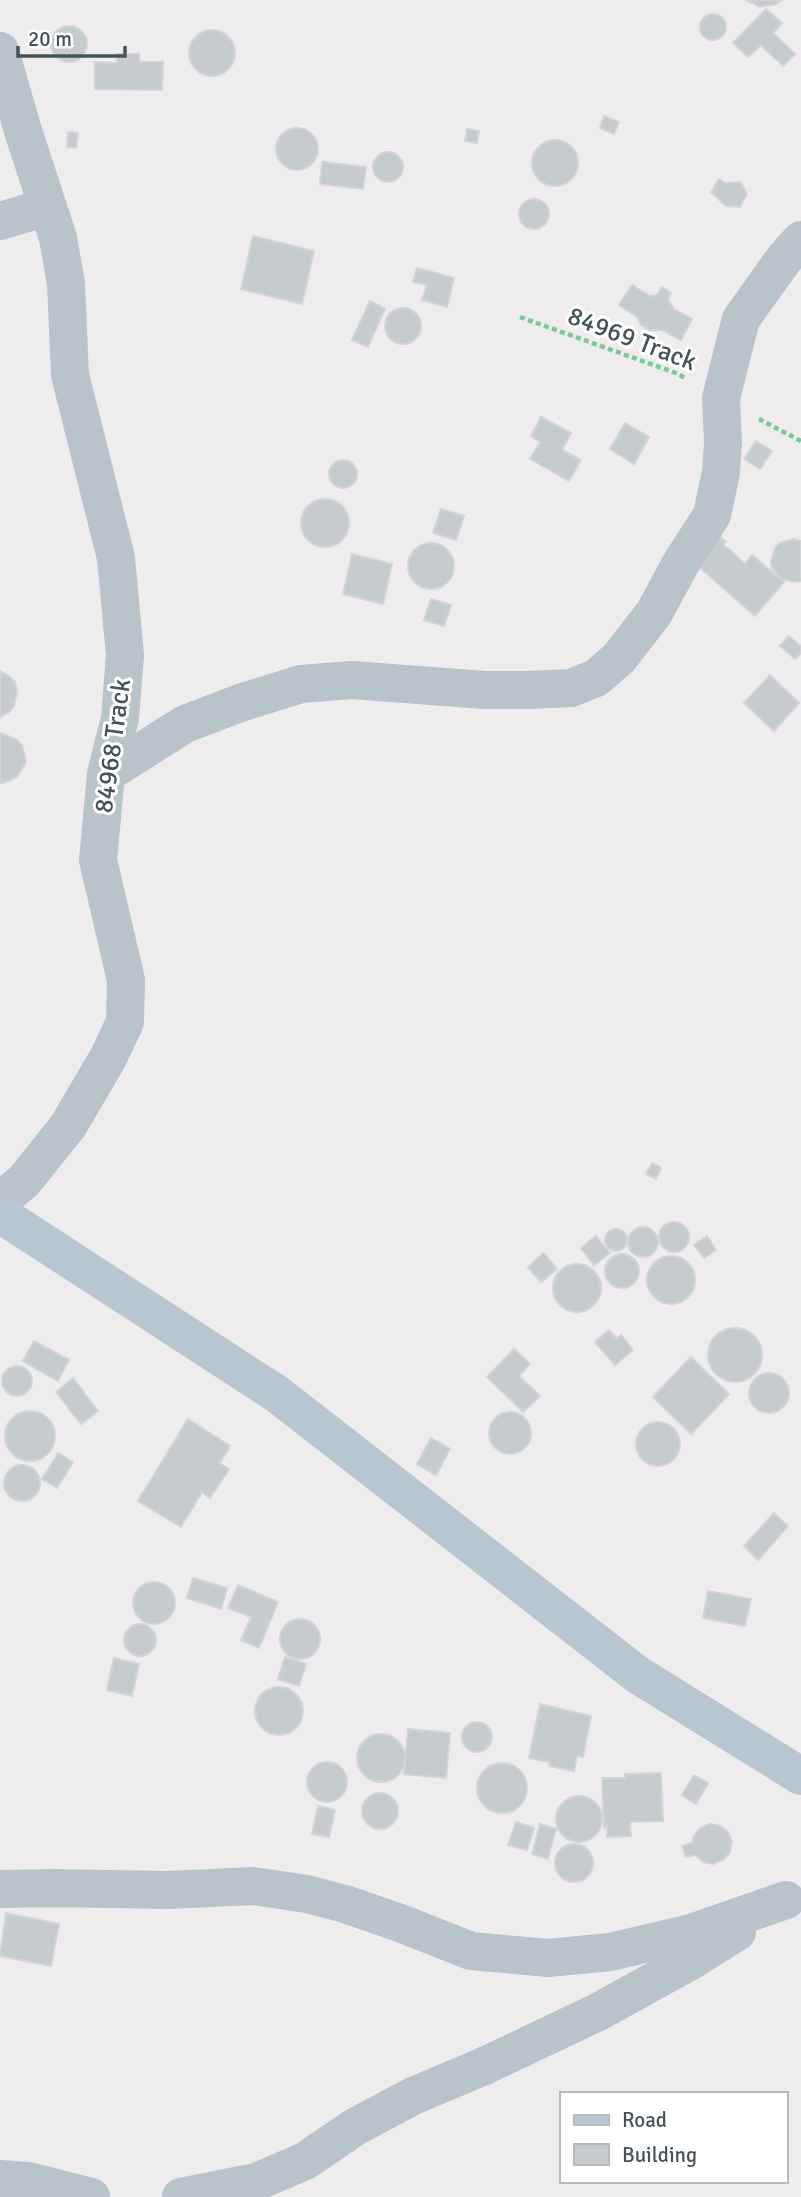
<svg xmlns="http://www.w3.org/2000/svg" width="801" height="2197" font-family="Signika,sans-serif">
<style>
.building{fill:#c6cbd0;stroke:#d1d4d8;stroke-width:2}
.lines{fill:none;stroke-linecap:round;stroke-linejoin:round}
.path{stroke:#72cc94;stroke-width:4.5;stroke-dasharray:5 3.5;stroke-linecap:butt}
.street{stroke:#b8c3ca;stroke-width:38}
.secondary{stroke:#b8c6cf;stroke-width:38}
.labels{text-anchor:middle;dominant-baseline:central;stroke-width:6;stroke-linejoin:round;paint-order:stroke}
.street-label{font-size:26px;fill:#45535a;stroke:#fff}
</style>
<rect width="100%" height="100%" fill="#efeced"/>
<path class="building" d="M 746,0 L 782,0 L 776,4 L 760,7 Z
M 766,9 L 782,23 L 773,33 L 795,54 L 783,66 L 761,45 L 748,57 L 733,43 Z
M700 27a13 13 0 1 1 26 0a13 13 0 1 1-26 0Z
M51 44a18 18 0 1 1 36 0a18 18 0 1 1-36 0Z
M189 53a23 23 0 1 1 46 0a23 23 0 1 1-46 0Z
M 117,54 L 139,54 L 139,62 L 163,62 L 162,90 L 95,89 L 95,62 L 117,63 Z
M 604,116 L 619,122 L 614,134 L 600,128 Z
M276 149a21 21 0 1 1 42 0a21 21 0 1 1-42 0Z
M 467,129 L 479,131 L 477,143 L 465,141 Z
M 68,132 L 78,133 L 76,148 L 67,147 Z
M532 163a23 23 0 1 1 46 0a23 23 0 1 1-46 0Z
M373 167a15 15 0 1 1 30 0a15 15 0 1 1-30 0Z
M 322,162 L 366,167 L 363,189 L 320,184 Z
M 719,179 L 725,183 L 740,182 L 747,194 L 740,207 L 726,206 L 711,192 Z
M519 214a15 15 0 1 1 30 0a15 15 0 1 1-30 0Z
M 253,236 L 314,251 L 302,304 L 241,289 Z
M 417,268 L 454,278 L 447,307 L 422,300 L 427,285 L 413,282 Z
M 632,285 L 650,296 L 657,295 L 662,287 L 671,293 L 668,300 L 674,309 L 692,319 L 681,340 L 662,330 L 649,330 L 641,325 L 637,317 L 619,305 Z
M 370,301 L 385,309 L 368,347 L 352,340 Z
M385 326a18 18 0 1 1 36 0a18 18 0 1 1-36 0Z
M 541,417 L 571,433 L 562,450 L 581,460 L 569,481 L 530,459 L 540,442 L 531,436 Z
M 625,423 L 649,437 L 634,464 L 610,449 Z
M 756,441 L 772,451 L 760,469 L 744,459 Z
M329 474a14 14 0 1 1 28 0a14 14 0 1 1-28 0Z
M301 523a24 24 0 1 1 48 0a24 24 0 1 1-48 0Z
M 441,509 L 464,516 L 456,540 L 433,533 Z
M 715,532 L 726,542 L 723,544 L 745,564 L 752,555 L 784,582 L 755,616 L 691,560 Z
M 793,539 L 801,541 L 801,581 L 795,582 L 781,579 L 772,568 L 771,561 L 775,548 L 780,543 Z
M408 566a23 23 0 1 1 46 0a23 23 0 1 1-46 0Z
M 352,554 L 392,564 L 383,604 L 343,594 Z
M 431,599 L 451,605 L 444,626 L 424,620 Z
M 789,636 L 801,646 L 801,653 L 795,659 L 780,646 Z
M 0,671 L 9,676 L 15,682 L 17,691 L 14,706 L 9,712 L 0,717 Z
M 770,675 L 799,703 L 774,731 L 744,703 Z
M 0,733 L 16,739 L 22,745 L 26,762 L 17,777 L 4,783 L 0,783 Z
M 652,1163 L 661,1168 L 656,1179 L 646,1174 Z
M659 1237a15 15 0 1 1 30 0a15 15 0 1 1-30 0Z
M628 1242a15 15 0 1 1 30 0a15 15 0 1 1-30 0Z
M605 1240a11 11 0 1 1 22 0a11 11 0 1 1-22 0Z
M 596,1236 L 610,1253 L 594,1265 L 581,1248 Z
M 707,1236 L 716,1250 L 704,1258 L 694,1245 Z
M 544,1253 L 557,1269 L 541,1282 L 528,1267 Z
M605 1271a17 17 0 1 1 34 0a17 17 0 1 1-34 0Z
M647 1280a24 24 0 1 1 48 0a24 24 0 1 1-48 0Z
M553 1288a24 24 0 1 1 48 0a24 24 0 1 1-48 0Z
M708 1355a27 27 0 1 1 54 0a27 27 0 1 1-54 0Z
M 609,1330 L 617,1339 L 621,1335 L 633,1350 L 615,1365 L 595,1342 Z
M 34,1341 L 69,1360 L 58,1381 L 23,1361 Z
M 514,1349 L 530,1364 L 519,1376 L 540,1396 L 523,1412 L 487,1377 Z
M 691,1357 L 729,1394 L 691,1434 L 653,1397 Z
M2 1381a15 15 0 1 1 30 0a15 15 0 1 1-30 0Z
M749 1393a20 20 0 1 1 40 0a20 20 0 1 1-40 0Z
M 73,1378 L 98,1411 L 81,1424 L 56,1392 Z
M5 1436a25 25 0 1 1 50 0a25 25 0 1 1-50 0Z
M489 1433a21 21 0 1 1 42 0a21 21 0 1 1-42 0Z
M 188,1419 L 230,1446 L 220,1463 L 229,1469 L 210,1498 L 202,1492 L 181,1527 L 138,1501 Z
M636 1444a22 22 0 1 1 44 0a22 22 0 1 1-44 0Z
M 431,1438 L 450,1449 L 436,1475 L 417,1464 Z
M 58,1453 L 73,1462 L 57,1488 L 42,1479 Z
M4 1483a18 18 0 1 1 36 0a18 18 0 1 1-36 0Z
M 774,1513 L 788,1526 L 758,1560 L 744,1546 Z
M 193,1578 L 227,1588 L 221,1609 L 187,1598 Z
M133 1603a21 21 0 1 1 42 0a21 21 0 1 1-42 0Z
M 238,1585 L 278,1602 L 259,1648 L 241,1640 L 251,1617 L 228,1608 Z
M 708,1591 L 751,1599 L 745,1626 L 703,1618 Z
M280 1639a20 20 0 1 1 40 0a20 20 0 1 1-40 0Z
M124 1640a16 16 0 1 1 32 0a16 16 0 1 1-32 0Z
M 285,1657 L 306,1664 L 299,1686 L 278,1679 Z
M 114,1658 L 139,1664 L 132,1696 L 107,1690 Z
M255 1711a24 24 0 1 1 48 0a24 24 0 1 1-48 0Z
M 540,1704 L 591,1716 L 583,1757 L 577,1756 L 574,1771 L 549,1766 L 549,1762 L 529,1758 Z
M462 1737a15 15 0 1 1 30 0a15 15 0 1 1-30 0Z
M 408,1729 L 450,1733 L 446,1778 L 404,1774 Z
M357 1758a24 24 0 1 1 48 0a24 24 0 1 1-48 0Z
M307 1782a20 20 0 1 1 40 0a20 20 0 1 1-40 0Z
M477 1788a25 25 0 1 1 50 0a25 25 0 1 1-50 0Z
M 661,1773 L 663,1821 L 630,1822 L 631,1836 L 607,1837 L 607,1827 L 604,1828 L 602,1778 L 625,1778 L 625,1774 Z
M 694,1775 L 708,1783 L 696,1804 L 682,1795 Z
M362 1811a18 18 0 1 1 36 0a18 18 0 1 1-36 0Z
M556 1819a23 23 0 1 1 46 0a23 23 0 1 1-46 0Z
M 318,1806 L 335,1810 L 329,1837 L 312,1834 Z
M 516,1822 L 534,1828 L 527,1850 L 508,1845 Z
M 540,1824 L 556,1829 L 548,1859 L 532,1854 Z
M 710,1824 L 720,1826 L 728,1832 L 732,1842 L 730,1852 L 723,1860 L 713,1864 L 703,1862 L 695,1855 L 686,1857 L 682,1846 L 692,1843 L 694,1836 L 700,1828 Z
M555 1863a19 19 0 1 1 38 0a19 19 0 1 1-38 0Z
M 6,1913 L 59,1924 L 51,1966 L 0,1956 Z"/>
<g class="lines">
<path class="path" d="M 520,317 L 676,373 L 687,379
M 759,419 L 801,441"/>
<path class="street" d="M 0,51 L 23,131 L 58,238 L 66,284 L 70,375 L 116,558 L 125,655 L 120,718 L 106,774 L 98,860 L 126,980 L 125,1022 L 108,1058 L 68,1126 L 24,1181 L 0,1201
M 0,221 L 47,207
M 106,774 L 185,724 L 240,703 L 301,684 L 352,680 L 485,690 L 528,690 L 571,688 L 596,678 L 619,658 L 654,613 L 681,563 L 712,515 L 721,472 L 723,443 L 721,398 L 741,319 L 784,259 L 801,240
M 0,1889 L 54,1888 L 167,1890 L 253,1886 L 307,1894 L 345,1904 L 400,1923 L 471,1951 L 548,1958 L 610,1952 L 691,1933 L 786,1900
M 0,2179 L 28,2181 L 91,2197
M 181,2197 L 256,2182 L 305,2161 L 355,2127 L 413,2096 L 482,2067 L 598,2012 L 694,1959 L 737,1932"/>
<path class="secondary" d="M 0,1214 L 277,1394 L 638,1675 L 801,1776"/>
</g>
<g class="labels">
<g class="street-label">
<text transform="translate(632 339) rotate(21)">84969 Track</text>
<text transform="translate(113 746) rotate(-82)">84968 Track</text>
</g>
</g>
<rect x="560" y="2092" width="228" height="91" fill="#ffffff" stroke="#b5babd" stroke-width="2"/>
<rect x="574" y="2115" width="35" height="10" fill="#b8c6cf" stroke="#b5babd" stroke-width="2"/>
<text x="622" y="2127" font-size="21" fill="#45535a">Road</text>
<rect x="574" y="2144" width="35" height="21" fill="#c6cbd0" stroke="#b5babd" stroke-width="2"/>
<text x="622" y="2162" font-size="21" fill="#45535a">Building</text>
<path d="M18 46v10h107v-10" fill="none" stroke="#45535a" stroke-width="3.5"/>
<text x="28" y="46" font-size="21" fill="#45535a" stroke="#ffffff" stroke-width="5" paint-order="stroke">20 m</text>
</svg>
